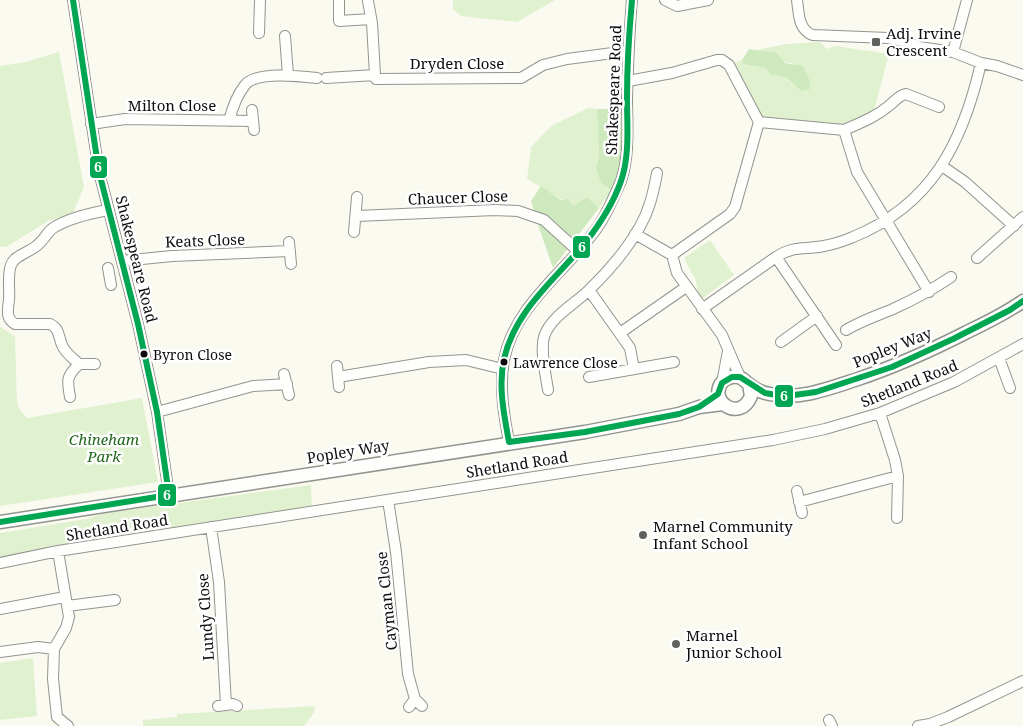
<svg xmlns="http://www.w3.org/2000/svg" width="1023" height="726" font-family="'Noto Serif',serif">
<style>
.green{fill:#e0f1d0}
.forest{fill:#cee9bd}
.lines{fill:none;stroke-linecap:round;stroke-linejoin:round}
.minor-casing{stroke:#94948f;stroke-width:12}
.tertiary-casing{stroke:#94948f;stroke-width:15}
.minor{stroke:#fefefd;stroke-width:10}
.tertiary{stroke:#fefefd;stroke-width:12}
.bus-1-casing{stroke:#fff;stroke-width:10}
.bus-1{stroke:#00a651;stroke-width:6}
.poi-dot{fill:#60605c;stroke:#fff;stroke-width:2}
.bus-dot{fill:#0d0d0d;stroke:#fff;stroke-width:2}
.labels{text-anchor:middle;dominant-baseline:central;stroke-width:5;stroke-linejoin:round;paint-order:stroke}
.bus-label{font-size:14px;fill:#0d0d0d;stroke:#fff;text-anchor:start}
.poi-label{font-size:15px;fill:#0d0d0d;stroke:#fff;text-anchor:start}
.street-label{font-size:15px;fill:#0d0d0d;stroke:#fff}
.park-label{font-size:15px;font-style:italic;fill:#20661b;stroke:#fff}
.line-badge{stroke:#fff;stroke-width:2}
.badge-label{font-size:14px;text-anchor:middle;font-weight:bold;fill:#fff}
</style>
<rect width="100%" height="100%" fill="#fbfaf0"/>
<path class="green" d="M 453,0 L 555,0 L 517,22 L 461,16 L 453,9 Z
M 820,42 L 827,49 L 836,46 L 889,54 L 872,118 L 844,130 L 759,122 L 729,65 L 742,60 L 743,64 L 765,68 L 771,75 L 781,74 L 801,91 L 793,63 C 778,63 772,51 756,50 L 786,44 Z
M 59,52 L 84,187 L 72,215 L 50,220 L 6,247 L 0,247 L 0,66 L 26,62 Z
M 588,108 L 597,109 L 599,156 L 596,167 L 612,190 L 599,208 L 587,197 L 573,206 L 527,179 L 531,147 L 551,126 Z
M 710,240 L 734,275 L 699,301 L 696,281 L 684,258 Z
M 0,327 L 15,336 L 17,404 L 20,410 L 27,418 L 142,398 L 158,482 L 0,506 Z
M 311,485 L 312,511 L 0,563 L 0,533 L 86,519 L 105,513 Z
M 33,658 L 37,716 L 0,720 L 0,663 Z
M 315,706 L 314,713 L 304,726 L 143,726 L 143,720 L 177,717 L 177,714 Z"/>
<path class="forest" d="M 749,49 L 777,53 L 785,63 L 803,66 L 809,79 L 810,89 L 801,91 C 790,81 786,74 771,75 L 765,68 L 743,64 L 742,60 Z
M 597,109 L 625,109 L 627,143 L 620,170 L 612,190 L 601,183 L 596,167 L 599,156 Z
M 541,186 L 561,200 L 568,199 L 573,206 L 587,197 L 599,208 L 553,268 L 538,225 L 531,201 Z"/>
<g class="lines">
<g class="minor-casing">
<path id="minor" d="M 73,0 L 99,172 L 138,324 L 157,412 L 169,495
M 339,0 L 339,21 L 371,19
M 665,0 L 677,6 L 708,0
M 797,0 C 799,13 798,30 813,35 L 888,38 L 904,41 L 919,47 L 953,52 L 981,63 L 997,66 L 1023,75
M 259,33 L 260,0
M 285,36 L 288,75
M 953,52 L 967,0
M 375,75 L 376,79 L 521,78 L 543,65 L 567,59 L 628,51
M 326,78 L 375,75 L 372,23 L 368,1
M 628,81 L 672,73 L 717,60 L 722,60 L 729,65 L 759,122 L 735,207 L 730,214 L 672,255
M 252,110 L 254,130
M 229,121 C 232,109 237,95 245,85 C 256,71 300,76 317,78
M 759,122 L 844,130 L 857,172 L 929,292
M 91,124 L 125,119 L 253,121
M 844,130 C 860,123 876,117 890,105 C 895,101 899,95 906,94 L 939,107
M 942,166 L 965,182 L 1014,226
M 356,216 L 495,210 L 518,211 L 544,220 L 578,251
M 354,232 L 357,197
M 635,234 L 672,255
M 289,242 L 291,264
M 672,255 L 677,273 L 722,335 L 740,377
M 776,257 C 795,245 804,250 824,246 C 834,244 844,241 853,237 C 932,205 963,142 981,63
M 977,258 L 1023,217
M 122,261 L 172,256 L 290,251
M 108,268 L 111,285
M 589,290 L 630,348 L 634,369
M 702,309 L 776,257 L 836,345
M 846,330 C 861,321 876,316 893,309 C 913,300 933,289 951,277
M 620,333 L 686,287
M 781,342 L 817,316
M 999,358 L 1010,388
M 79,364 C 74,359 65,353 62,345 C 58,336 60,329 50,324 L 15,324 C 5,318 8,310 9,300 C 10,289 7,276 11,265 C 14,256 27,253 35,247 C 44,241 47,232 53,228 C 69,218 91,213 108,210
M 337,366 L 339,387
M 284,374 L 289,395
M 338,377 L 429,362 L 466,360 L 503,369
M 589,377 L 674,362
M 722,383 L 728,351
M 548,390 C 546,376 540,351 544,337 C 550,317 575,304 589,290 C 611,269 640,235 649,206 C 653,195 655,184 657,173
M 70,397 C 67,379 66,377 79,364 L 95,364
M 157,412 L 253,386 L 287,384
M 880,413 L 895,460 L 898,476 L 897,518
M 509,442 C 504,416 499,387 504,360 C 515,304 566,272 597,228 C 607,214 614,197 621,181 C 630,155 627,125 627,98 C 628,65 629,33 632,0
M 797,491 L 802,513
M 388,500 L 396,552 L 408,674 L 415,699
M 799,502 L 898,476
M 211,527 L 219,582 L 226,705
M 58,551 L 69,617 L 66,628 L 54,649 L 53,679 L 57,717 L 68,726
M 0,563 L 58,551 L 773,440 L 825,429 L 880,413 L 954,382 L 1023,344
M 67,606 L 115,600
M 0,609 L 65,597
M 0,652 L 38,647 L 54,649
M 218,706 L 233,704 L 237,706
M 409,707 L 415,699 L 422,706
M 829,720 L 832,726
M 930,724 L 948,717 L 1023,681
M 918,726 L 930,724 L 931,726"/>
</g>
<g class="tertiary-casing">
<path id="tertiary" d="M 749,384 L 751,396 C 740,424 706,400 723,381 C 727,378 732,376 737,377 C 743,377 745,382 750,385 C 755,389 763,393 770,394 C 799,400 828,389 855,380 C 894,367 930,351 967,332 C 986,323 1005,314 1023,301
M 0,522 L 585,432 L 679,414 L 699,407 L 723,404"/>
</g>
<use href="#minor" class="minor"/>
<use href="#tertiary" class="tertiary"/>
<g class="bus-1-casing">
<path id="bus-1" d="M 632,0 C 629,33 627,66 627,98 C 627,126 630,155 621,181 C 613,204 600,224 585,243 C 555,280 515,310 504,359 C 498,386 504,415 509,442 L 585,432 L 679,414 L 699,407 L 718,394 L 722,383 L 732,377 L 740,377 L 765,393 L 776,395 L 787,396 L 816,392 L 892,367 L 953,339 L 1010,310 L 1023,301
M 0,522 L 169,495 L 157,412 L 138,324 L 99,172 L 73,0"/>
</g>
<use href="#bus-1" class="bus-1"/>
</g>
<g class="poi-dot">
<rect x="871" y="37" width="10" height="10" rx="2.5"/>
<circle cx="643" cy="535" r="5"/>
<circle cx="676" cy="644" r="5"/>
</g>
<g class="bus-dot">
<circle cx="144" cy="354" r="4.5"/>
<circle cx="504" cy="362" r="4.5"/>
</g>
<g class="labels">
<g class="bus-label">
<text x="153" y="354">Byron Close</text>
<text x="513" y="362">Lawrence Close</text>
</g>
<g class="poi-label">
<text x="886" y="33">Adj. Irvine<tspan x="886" dy="17">Crescent</tspan></text>
<text x="653" y="526">Marnel Community<tspan x="653" dy="17">Infant School</tspan></text>
<text x="686" y="635">Marnel<tspan x="686" dy="17">Junior School</tspan></text>
</g>
<g class="street-label">
<text x="457" y="63">Dryden Close</text>
<text transform="translate(613 90) rotate(-88)">Shakespeare Road</text>
<text x="172" y="105">Milton Close</text>
<text transform="translate(458 197) rotate(-2)">Chaucer Close</text>
<text transform="translate(205 240) rotate(-2)">Keats Close</text>
<text transform="translate(137 259) rotate(76)">Shakespeare Road</text>
<text transform="translate(892 347) rotate(-22)">Popley Way</text>
<text transform="translate(909 383) rotate(-22)">Shetland Road</text>
<text transform="translate(348 451) rotate(-9)">Popley Way</text>
<text transform="translate(517 464) rotate(-9)">Shetland Road</text>
<text transform="translate(117 527) rotate(-9)">Shetland Road</text>
<text transform="translate(386 601) rotate(-96)">Cayman Close</text>
<text transform="translate(205 617) rotate(-94)">Lundy Close</text>
</g>
<g class="park-label">
<text x="104" y="439">Chineham<tspan x="104" dy="17">Park</tspan></text>
</g>
</g>
<g class="line-badge">
<rect x="89" y="155" width="19" height="24" rx="5" fill="#00a651"/>
<rect x="572" y="235" width="19" height="24" rx="5" fill="#00a651"/>
<rect x="774" y="384" width="20" height="24" rx="5" fill="#00a651"/>
<rect x="157" y="483" width="20" height="24" rx="5" fill="#00a651"/>
</g>
<g class="badge-label">
<text x="98" y="172">6</text>
<text x="582" y="252">6</text>
<text x="784" y="401">6</text>
<text x="167" y="500">6</text>
</g>
</svg>
